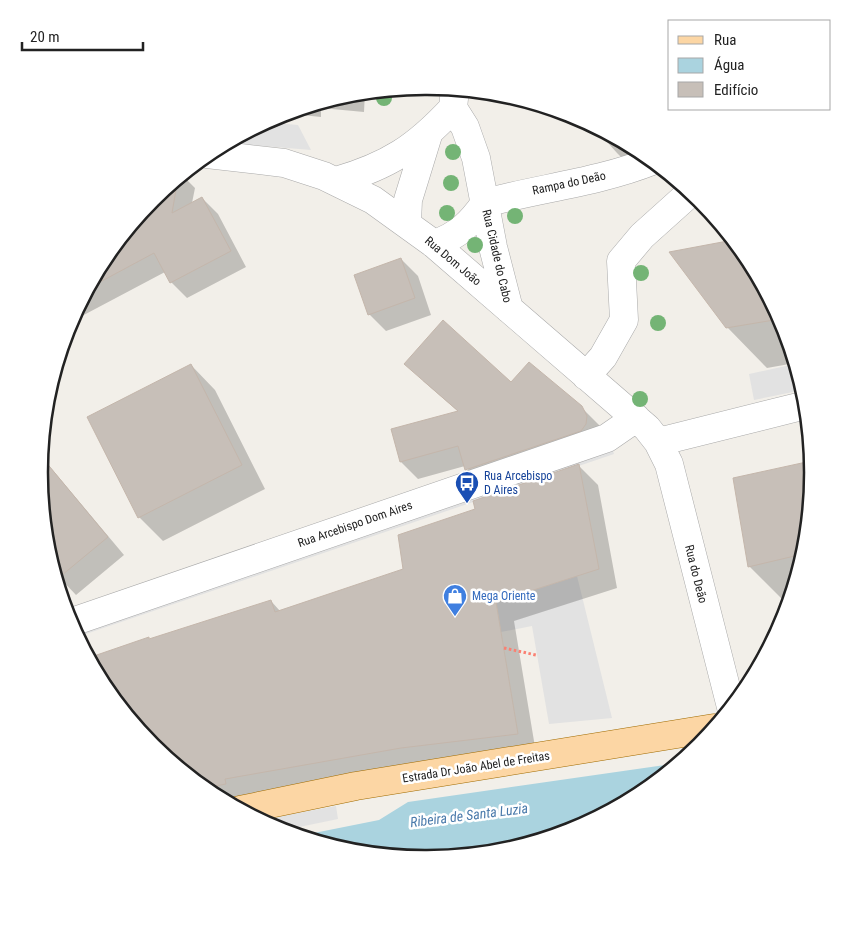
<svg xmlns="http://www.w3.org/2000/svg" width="851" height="945" font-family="'Roboto Condensed',sans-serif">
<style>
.parking{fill:#e2e2e2}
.water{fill:#aad3df}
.shadow{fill:#0003}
.building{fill:#c7bfb8;stroke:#c4b6ab}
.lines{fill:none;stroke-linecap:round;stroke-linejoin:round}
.minor-casing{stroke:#a9a9a9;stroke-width:29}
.major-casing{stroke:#a06b00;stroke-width:29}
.path{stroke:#fa8072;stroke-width:3;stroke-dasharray:2.5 2.5;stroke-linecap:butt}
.minor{stroke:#fff;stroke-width:28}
.major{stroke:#fcd6a4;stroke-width:28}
.tree{fill:#74b475}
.labels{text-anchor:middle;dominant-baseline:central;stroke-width:5;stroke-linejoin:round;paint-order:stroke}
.street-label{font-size:12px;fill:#222;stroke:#fff}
.transit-label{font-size:12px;fill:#164399;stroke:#fff;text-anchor:start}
.shop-label{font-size:12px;fill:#366cbe;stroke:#fff;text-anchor:start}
.water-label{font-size:14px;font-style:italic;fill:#4a7aab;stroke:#fff}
.rim{fill:none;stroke:#222;stroke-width:2.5}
</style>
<rect width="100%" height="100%" fill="#f2efe9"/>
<path class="parking" d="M 264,122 L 298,125 L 311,150 L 226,143 Z
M 795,364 L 803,390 L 754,400 L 749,374 Z
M 807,416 L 809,440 L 804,441 L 800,418 Z
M 611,443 L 614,454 L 77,637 L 71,627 Z
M 577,576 L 612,718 L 549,724 L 532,626 L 501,632 L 496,602 Z
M 336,806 L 338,819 L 280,831 L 260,820 Z"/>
<path class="water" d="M 679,763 C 666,773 654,785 640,794 C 561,848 444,871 350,852 C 332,848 315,841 299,836 L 379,820 L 408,802 Z"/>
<path class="shadow" d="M 404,88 L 403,93 L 375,91 Z
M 365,92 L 364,112 L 321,108 L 321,117 L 283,113 L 350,93 Z
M 591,124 L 641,151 L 635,171 L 617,153 Z
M 182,175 L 195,188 L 192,203 L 202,198 L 218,214 L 246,267 L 187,298 L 171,282 L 165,272 L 80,317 L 75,312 L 104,257 L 152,199 Z
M 734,241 L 747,258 L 783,325 L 795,363 L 767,368 L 727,327 Z
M 401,259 L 418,276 L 431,315 L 386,331 L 369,314 Z
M 191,365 L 215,390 L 265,489 L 163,541 L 139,517 Z
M 423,381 L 512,383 L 581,407 L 599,425 L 603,434 L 483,487 L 465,466 L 418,479 L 401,462 L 459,412 Z
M 40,455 L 124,555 L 76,595 L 59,577 L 46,548 L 39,472 Z
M 811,462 L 812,473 L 805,548 L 789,600 L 784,601 L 749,566 L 734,479 Z
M 579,466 L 598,485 L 617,588 L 514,621 L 536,753 L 232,805 L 210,794 L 152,746 L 104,687 L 89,660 L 271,601 L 280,611 L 405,570 L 476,510 Z"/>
<path class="building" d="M 178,178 L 172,213 L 202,197 L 231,251 L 170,283 L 154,253 L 87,289 L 104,257 L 152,199 Z
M 733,240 L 747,258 L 780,319 L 726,328 L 669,252 Z
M 401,258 L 415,298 L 368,315 L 354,275 Z
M 443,320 L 511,382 L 529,362 L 582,406 L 587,416 L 586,424 L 581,431 L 465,470 L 458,446 L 400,462 L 391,429 L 458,411 L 404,364 Z
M 191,364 L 242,465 L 138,518 L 87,417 Z
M 40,455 L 108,537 L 56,580 L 46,548 L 39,472 Z
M 811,461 L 812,473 L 803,554 L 748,567 L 733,478 Z
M 579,464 L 599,569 L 496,602 L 518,734 L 401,748 L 225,779 L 226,784 L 204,788 L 152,746 L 104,687 L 88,658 L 149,637 L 149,639 L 271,600 L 275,612 L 403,569 L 398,535 L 475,509 L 473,501 Z"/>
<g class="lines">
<g class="minor-casing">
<path id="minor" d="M 455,89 L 453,108 L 465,127 L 476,158 L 493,247 L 509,309
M 207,154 L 284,163 L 324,176 L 373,200 L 434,244 L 647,428 L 658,442 L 669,464 L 731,707
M 336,181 C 388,166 416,148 453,108
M 485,203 C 541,188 599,182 652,161
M 407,223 L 408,200 L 428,135
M 434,244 C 458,236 471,223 485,203
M 586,376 L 603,357 L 624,320 L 621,261 L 642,236 L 691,192
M 658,442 L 806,405
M 69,623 L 607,438 L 636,418"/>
</g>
<g class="major-casing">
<path id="major" d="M 240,810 L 356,786 L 714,728"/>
</g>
<path class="path" d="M 504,648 L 536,655"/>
<use href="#minor" class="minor"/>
<use href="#major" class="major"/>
</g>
<g class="tree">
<circle cx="384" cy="98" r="8"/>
<circle cx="453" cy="152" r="8"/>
<circle cx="451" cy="183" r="8"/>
<circle cx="447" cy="213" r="8"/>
<circle cx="515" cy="216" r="8"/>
<circle cx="475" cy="245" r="8"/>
<circle cx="641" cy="273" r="8"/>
<circle cx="658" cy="323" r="8"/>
<circle cx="640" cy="399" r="8"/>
</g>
<defs>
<g id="bus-pin" transform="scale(1.25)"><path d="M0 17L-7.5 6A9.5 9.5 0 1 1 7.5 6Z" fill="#1a4fb4" stroke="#fff"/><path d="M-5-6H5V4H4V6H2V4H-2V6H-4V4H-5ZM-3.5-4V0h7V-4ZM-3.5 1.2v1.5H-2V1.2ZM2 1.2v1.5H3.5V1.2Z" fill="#fff"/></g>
<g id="shop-pin" transform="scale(1.25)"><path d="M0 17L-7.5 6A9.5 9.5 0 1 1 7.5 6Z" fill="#3f7fe0" stroke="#fff"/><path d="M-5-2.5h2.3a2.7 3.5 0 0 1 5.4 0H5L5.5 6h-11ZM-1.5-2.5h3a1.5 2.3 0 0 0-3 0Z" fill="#fff"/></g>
</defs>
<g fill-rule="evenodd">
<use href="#bus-pin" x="467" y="483"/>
<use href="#shop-pin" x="455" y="596"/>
</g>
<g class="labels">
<g class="street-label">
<text transform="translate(569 183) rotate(-12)">Rampa do Deão</text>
<text transform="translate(497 256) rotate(77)">Rua Cidade do Cabo</text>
<text transform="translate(453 261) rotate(40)">Rua Dom João</text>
<text transform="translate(355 524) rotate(-19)">Rua Arcebispo Dom Aires</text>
<text transform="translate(696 574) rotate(76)">Rua do Deão</text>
<text transform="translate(476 767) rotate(-9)">Estrada Dr João Abel de Freitas</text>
</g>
<g class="transit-label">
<text x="484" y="476">Rua Arcebispo<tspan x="484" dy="14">D Aires</tspan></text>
</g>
<g class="shop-label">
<text x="472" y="596">Mega Oriente</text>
</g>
<g class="water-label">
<text transform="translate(469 815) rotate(-7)">Ribeira de Santa Luzia</text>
</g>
</g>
<path d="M0 0H851V945H0ZM425 95H427A377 377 0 0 1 804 472V473A377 377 0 0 1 427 850H425A377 377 0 0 1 48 473V472A377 377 0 0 1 425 95Z" fill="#fff" fill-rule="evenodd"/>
<path class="rim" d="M425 95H427A377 377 0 0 1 804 472V473A377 377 0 0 1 427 850H425A377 377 0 0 1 48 473V472A377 377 0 0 1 425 95Z"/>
<rect x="668" y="20" width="162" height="90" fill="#ffffff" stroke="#a7a7a7"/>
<rect x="678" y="36" width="25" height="8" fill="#fcd6a4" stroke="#a7a7a7"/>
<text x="714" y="45" font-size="15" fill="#222222">Rua</text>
<rect x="678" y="58" width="25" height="15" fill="#aad3df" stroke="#a7a7a7"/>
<text x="714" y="70" font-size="15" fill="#222222">Água</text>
<rect x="678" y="82" width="25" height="15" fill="#c7bfb8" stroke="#a7a7a7"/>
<text x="714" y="95" font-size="15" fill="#222222">Edifício</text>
<path d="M22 42v8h121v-8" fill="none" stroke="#222222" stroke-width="2.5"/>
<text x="30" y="42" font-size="15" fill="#222222" stroke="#ffffff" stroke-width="4" paint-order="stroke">20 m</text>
</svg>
